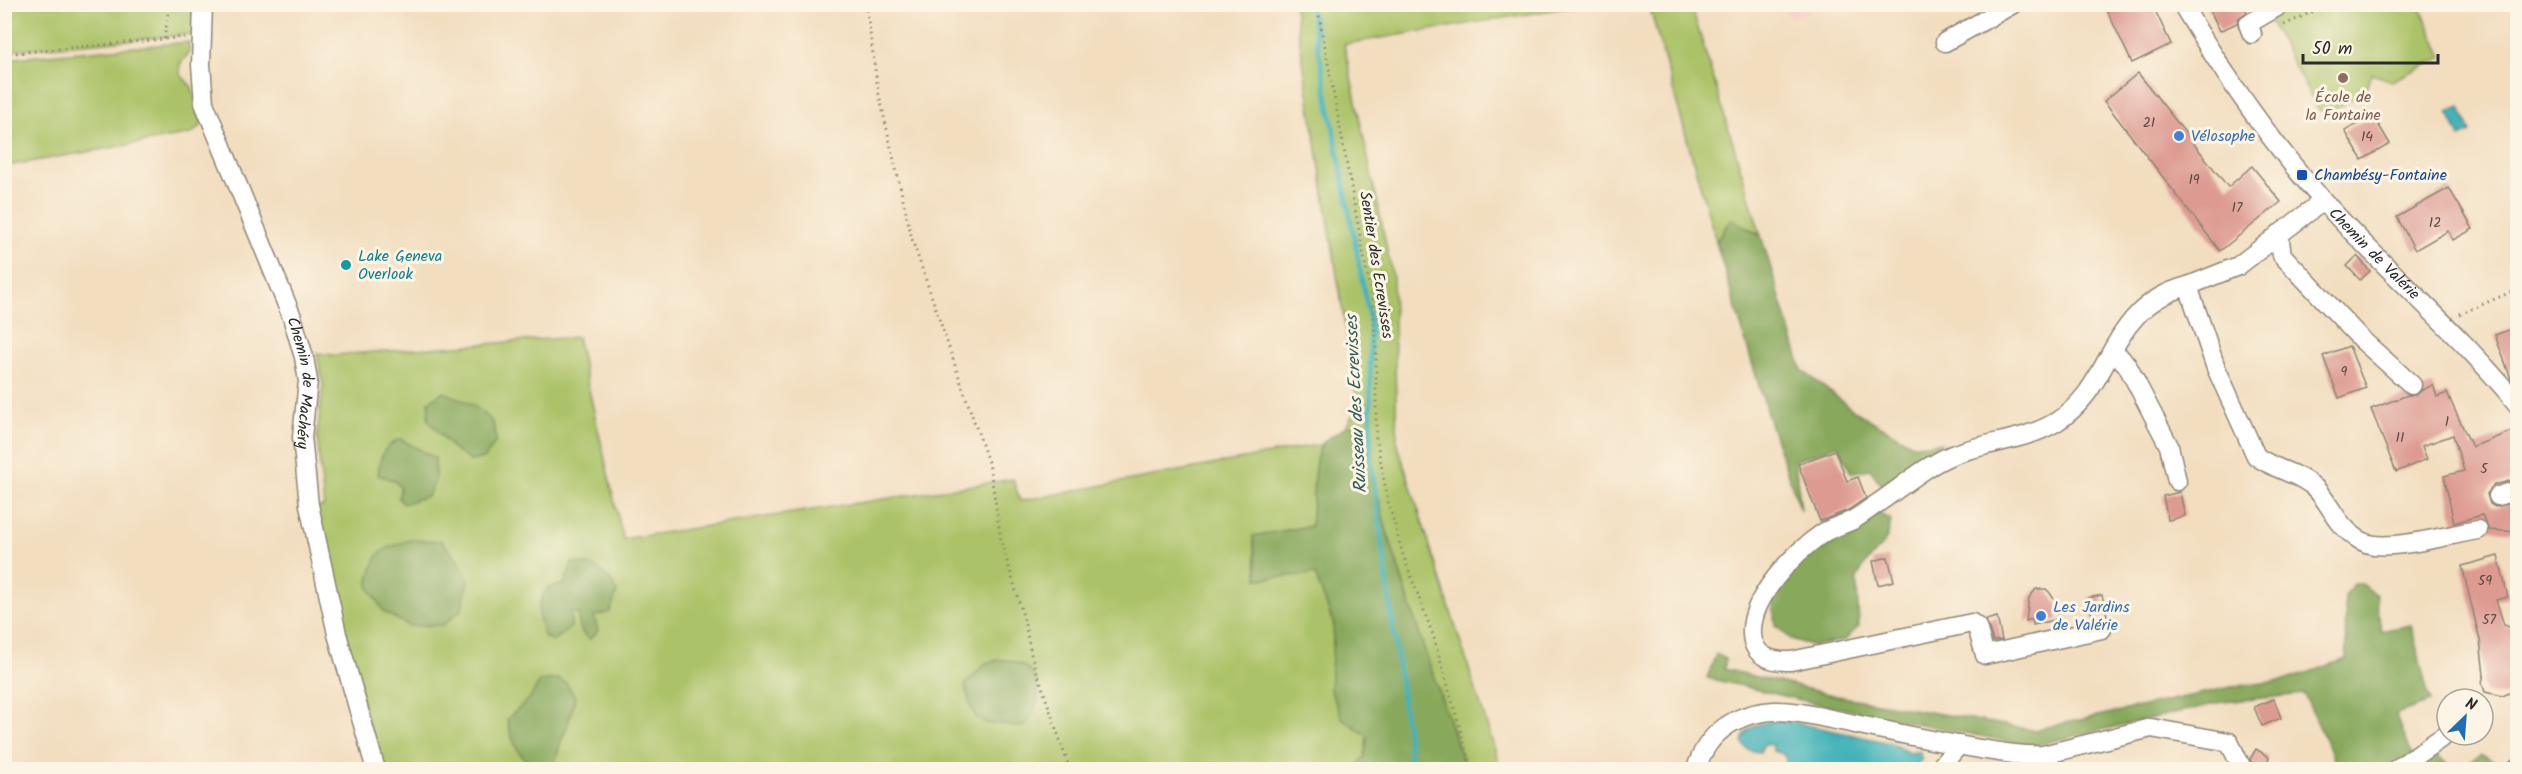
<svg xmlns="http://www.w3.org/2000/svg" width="2522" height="774" font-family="Kalam,sans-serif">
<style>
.built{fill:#f7d0ca}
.green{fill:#abc267;stroke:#6b7649;stroke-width:1.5}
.forest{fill:#88a85c;stroke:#5a6a44;stroke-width:1.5}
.water{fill:#43b3b9;stroke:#376f72;stroke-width:1.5}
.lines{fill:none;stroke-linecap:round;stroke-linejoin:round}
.stream{stroke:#43b3b9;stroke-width:5}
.building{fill:#dd9a91}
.minor-casing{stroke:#8e8475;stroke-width:21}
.path{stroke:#8e8475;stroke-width:3;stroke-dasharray:1.5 4.5;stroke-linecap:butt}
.minor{stroke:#fff;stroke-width:18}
.education-dot{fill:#8d6e63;stroke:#fcf5e5;stroke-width:2}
.shop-dot{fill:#3f7fe0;stroke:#fcf5e5;stroke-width:2}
.transit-dot{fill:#1a4fb4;stroke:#fcf5e5;stroke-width:2}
.culture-dot{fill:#0f9aa8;stroke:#fcf5e5;stroke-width:2}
.labels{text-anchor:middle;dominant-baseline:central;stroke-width:6;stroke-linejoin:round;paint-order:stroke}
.number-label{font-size:14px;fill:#584744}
.education-label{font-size:16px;fill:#785e54;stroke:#fcf5e5}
.shop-label{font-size:16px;fill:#366cbe;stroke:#fcf5e5;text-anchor:start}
.transit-label{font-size:16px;fill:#164399;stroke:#fcf5e5;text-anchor:start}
.street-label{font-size:16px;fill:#2b2b2b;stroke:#fcf5e5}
.culture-label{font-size:16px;fill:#0d838f;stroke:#fcf5e5;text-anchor:start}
.water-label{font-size:18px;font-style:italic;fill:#335b5d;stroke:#fcf5e5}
</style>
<rect width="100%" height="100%" fill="#fcf5e5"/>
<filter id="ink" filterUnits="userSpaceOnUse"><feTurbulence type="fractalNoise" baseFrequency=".0167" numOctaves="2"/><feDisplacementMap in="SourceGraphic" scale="12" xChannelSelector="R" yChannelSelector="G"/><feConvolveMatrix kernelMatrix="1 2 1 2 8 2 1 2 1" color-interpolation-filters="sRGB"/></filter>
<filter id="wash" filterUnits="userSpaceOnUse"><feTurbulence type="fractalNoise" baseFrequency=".008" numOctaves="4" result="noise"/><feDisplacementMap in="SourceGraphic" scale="24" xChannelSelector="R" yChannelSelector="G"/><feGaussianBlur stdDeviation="1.35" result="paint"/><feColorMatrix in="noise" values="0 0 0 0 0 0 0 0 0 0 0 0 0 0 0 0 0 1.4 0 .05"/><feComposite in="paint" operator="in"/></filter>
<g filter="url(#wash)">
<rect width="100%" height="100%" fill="#f2ddbf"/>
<path class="built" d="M 1783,5 L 1822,5 L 1791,19 Z"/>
<path class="green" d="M 5,5 L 199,5 L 196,34 L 5,51 Z
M 1294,5 L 1583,5 L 1344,44 L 1393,278 L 1397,443 L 1501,769 L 1466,769 L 1423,646 L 1385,525 L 1362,428 L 1346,426 L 1358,407 Z
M 1649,5 L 1691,5 L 1761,236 L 1731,219 L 1716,241 Z
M 2301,5 L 2419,5 L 2443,57 L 2392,81 L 2372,74 L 2365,92 L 2329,111 L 2318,110 L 2269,19 Z
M 189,42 L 189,53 L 180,64 L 180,74 L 192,87 L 202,125 L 191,134 L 5,166 L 5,59 Z
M 577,337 L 623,539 L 1013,479 L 1020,501 L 1322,444 C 1312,471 1315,498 1311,526 L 1253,536 L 1258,579 L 1315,573 L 1334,625 L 1330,689 L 1342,718 L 1367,736 L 1365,757 L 1353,770 L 381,769 L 344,635 L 315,509 L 324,506 L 317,436 L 323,385 L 317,353 L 334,355 Z"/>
<path class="forest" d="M 1731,219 L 1761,236 L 1802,370 L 1856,412 L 1914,445 L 1941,443 L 1884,488 L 1870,469 L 1851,473 L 1838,445 L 1795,461 L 1801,511 L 1771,426 L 1716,242 Z
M 443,392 C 460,398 481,407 492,422 C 495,427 495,435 496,441 L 485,458 L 470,461 L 453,449 L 428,420 L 429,401 Z
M 1346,426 L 1362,427 L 1385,525 L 1423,646 L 1466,769 L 1353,769 L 1365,757 L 1367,736 L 1342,718 L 1330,689 L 1334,625 L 1315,574 L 1258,579 L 1253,536 L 1311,526 C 1314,506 1311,457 1323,443 C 1329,437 1339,432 1346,426 Z
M 400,439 L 435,458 L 435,480 L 428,496 L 403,504 L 399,499 L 400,487 L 395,481 L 378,475 C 380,457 382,447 400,439 Z
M 1878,513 L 1891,520 C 1887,555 1867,552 1857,579 C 1856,583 1859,618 1859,626 L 1845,640 L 1814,646 L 1791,639 L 1775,625 L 1772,596 L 1792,569 L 1853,526 Z
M 410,540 L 441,541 L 458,560 L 468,579 L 462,609 L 443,625 L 409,626 L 384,612 L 368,586 C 376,551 376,551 410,540 Z
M 572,563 C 594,563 607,572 617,591 L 610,612 L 594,616 L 598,631 L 590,639 C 580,635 578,624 578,613 L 571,612 L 571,627 L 554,641 L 545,638 C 538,617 534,607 548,588 L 564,584 Z
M 2353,584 L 2362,584 L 2376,595 L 2381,631 L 2411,625 L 2430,702 L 2396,714 L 2416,766 L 2435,754 L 2453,769 L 2339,769 L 2304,694 L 2223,702 L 2031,746 L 1818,704 L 1707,678 L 1716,654 L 1726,659 L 1724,669 L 1837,696 L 2033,730 L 2231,687 L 2287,680 L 2346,659 L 2345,596 Z
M 997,660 C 1041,659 1049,696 1025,726 C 1015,728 1011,726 1002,724 C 996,723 988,725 983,722 C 971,718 968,696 965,685 L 986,663 Z
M 558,679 L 566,683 L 575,697 C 571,714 569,723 562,739 C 557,750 559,759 550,769 C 523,770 512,744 507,719 L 530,698 L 540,681 Z
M 2480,755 L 2500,763 L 2495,769 L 2461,769 Z"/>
<path class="water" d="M 2460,107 L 2471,132 L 2460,137 L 2448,112 Z
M 1772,721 L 1792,722 L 1891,743 L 1909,753 L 1919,751 L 1922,759 L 1913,769 L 1779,769 L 1786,765 L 1786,759 L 1783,754 L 1773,751 L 1773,745 L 1764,744 L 1760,752 C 1751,751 1745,750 1742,742 C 1746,726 1758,724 1772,721 Z"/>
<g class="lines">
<path class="stream" d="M 1310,4 L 1370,322 L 1371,459 L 1412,770"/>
</g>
<g id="blocks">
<path class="building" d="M 2104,4 L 2152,4 L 2171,44 L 2132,63 Z
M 2207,4 L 2243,4 L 2247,12 L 2239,18 L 2237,23 L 2220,31 Z
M 2138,73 L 2228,187 L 2252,166 L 2281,202 L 2220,251 L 2104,101 Z
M 2373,115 L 2390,144 L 2362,160 L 2345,131 Z
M 2449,188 L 2473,229 L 2453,240 L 2448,231 L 2415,250 L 2397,217 Z
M 2357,256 L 2370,271 L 2360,280 L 2347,266 Z
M 2517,327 L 2517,387 L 2511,379 L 2495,335 Z
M 2349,346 L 2366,388 L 2339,398 L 2323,356 Z
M 2433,385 L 2437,397 L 2447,393 L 2472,447 L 2517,429 L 2517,479 L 2494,485 L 2487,494 L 2490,504 L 2495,507 L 2517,502 L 2517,532 L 2489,530 L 2482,515 L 2454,523 L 2444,476 L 2464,471 L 2453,435 L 2422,446 L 2427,459 L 2396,472 L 2371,409 L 2408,395 L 2416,395 L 2422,390 Z
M 1835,450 L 1847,481 L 1858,477 L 1866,498 L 1848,510 L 1820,521 L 1798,464 Z
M 2180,492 L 2185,516 L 2168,520 L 2163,496 Z
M 2498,556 L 2508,597 L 2496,600 L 2504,625 L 2517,630 L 2517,670 L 2513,691 L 2503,696 L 2485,692 L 2482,682 L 2484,675 L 2480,640 L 2462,566 Z
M 1888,557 L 1894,581 L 1878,585 L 1873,561 Z
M 2036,589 L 2046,589 L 2050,593 L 2062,612 L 2057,613 L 2058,619 L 2033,625 L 2032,619 L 2026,621 L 2029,598 Z
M 2102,595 L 2107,616 L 2093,619 L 2088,598 Z
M 1997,617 L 2002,640 L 1993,641 L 1986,620 Z
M 2274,699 L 2281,718 L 2262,726 L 2254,707 Z
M 2256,749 L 2269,757 L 2265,770 L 2254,768 L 2250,759 Z"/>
</g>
</g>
<g filter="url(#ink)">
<use href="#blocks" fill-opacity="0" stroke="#8e8475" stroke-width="1.5"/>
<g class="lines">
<g class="minor-casing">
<g id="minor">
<path id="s1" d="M 203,4 L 201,65 L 204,103 L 292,317 L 304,357 L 308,381 L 302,437 L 309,505 L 337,634 L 376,770"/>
<path id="s2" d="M 2182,4 C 2227,80 2278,153 2338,217 C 2398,281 2463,337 2518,405"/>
<path d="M 2252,34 L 2248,24 L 2277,7"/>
<path d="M 1945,42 L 2013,4"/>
<path d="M 2323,201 L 2238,266 L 2188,286 L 2216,368 L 2256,456 C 2274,470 2300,473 2316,489 C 2328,501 2334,518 2346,529 C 2353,536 2364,544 2374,545 C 2403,548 2448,535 2478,530"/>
<path d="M 2279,234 L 2282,255 L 2361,339 L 2412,385"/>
<path d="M 2113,350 L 2127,365 L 2169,446 L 2177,481"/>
<path d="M 2498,496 L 2518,490"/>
<path d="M 2102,629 L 1985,655 L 1977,627 L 1972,623 L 1791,661 C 1771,662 1753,656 1752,634 C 1750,597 1795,552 1823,533 C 1832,527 1843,525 1853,520 C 1860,516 1868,510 1875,505 C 1901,488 1923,467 1952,455 C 1985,442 2025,441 2056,422 C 2117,384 2105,308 2188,286"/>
<path d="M 1696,770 C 1706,733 1736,713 1774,711 C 1796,710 1819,717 1841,721 C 1887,731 1933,741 1980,749 C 2001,752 2022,757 2043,755 L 2151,728 L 2229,742 L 2243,770"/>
<path d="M 1938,770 L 1959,745"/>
<path d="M 2395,770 L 2447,734"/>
<path d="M 2516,770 L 2518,768"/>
</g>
</g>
<path class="path" d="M 866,4 L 878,90 L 912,239 L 990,468 L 1001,540 L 1024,619 L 1031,654 L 1070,770
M 1317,4 L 1372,300 L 1376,350 L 1376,437 L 1388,501 L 1403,555 L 1433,635 L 1472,770
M 2284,25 L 2329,4
M 164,39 L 170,4
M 4,54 L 185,37
M 2460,314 L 2518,289"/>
<use href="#minor" class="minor"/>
</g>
</g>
<circle class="education-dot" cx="2343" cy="78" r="6"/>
<g class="shop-dot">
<circle cx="2179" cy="136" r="6"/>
<circle cx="2041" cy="616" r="6"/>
</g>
<rect class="transit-dot" x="2296" y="169" width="12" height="12" rx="3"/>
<circle class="culture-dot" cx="346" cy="265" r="6"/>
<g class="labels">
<g class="number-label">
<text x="2149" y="123">21</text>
<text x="2367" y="137">14</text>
<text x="2194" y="180">19</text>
<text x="2237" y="208">17</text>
<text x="2435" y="223">12</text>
<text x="2344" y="372">9</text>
<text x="2447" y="422">1</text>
<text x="2400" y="438">11</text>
<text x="2484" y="469">5</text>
<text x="2485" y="581">59</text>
<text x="2489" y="620">57</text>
</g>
<g class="education-label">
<text x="2343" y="97">École de<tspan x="2343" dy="18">la Fontaine</tspan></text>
</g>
<g class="shop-label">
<text x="2191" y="136">Vélosophe</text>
<text x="2053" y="607">Les Jardins<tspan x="2053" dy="18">de Valérie</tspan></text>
</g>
<g class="transit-label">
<text x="2314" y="175">Chambésy-Fontaine</text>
</g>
<g class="street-label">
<text stroke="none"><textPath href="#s2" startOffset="316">Chemin de Valérie</textPath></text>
<text transform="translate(1376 265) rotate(81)">Sentier des Ecrevisses</text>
<text stroke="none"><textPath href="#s1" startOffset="398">Chemin de Machéry</textPath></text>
</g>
<g class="culture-label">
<text x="358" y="256">Lake Geneva<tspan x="358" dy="18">Overlook</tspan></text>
</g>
<g class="water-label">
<text transform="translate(1357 404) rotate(-93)">Ruisseau des Ecrevisses</text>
</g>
</g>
<rect width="2522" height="774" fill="none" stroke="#fcf5e5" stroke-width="24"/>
<g transform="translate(2465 717) rotate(25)"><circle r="28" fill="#fcf5e5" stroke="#a8a49b" stroke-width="1.5"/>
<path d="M0-4.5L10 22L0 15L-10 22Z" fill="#1f6fb2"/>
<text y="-9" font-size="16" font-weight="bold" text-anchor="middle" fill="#2b2b2b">N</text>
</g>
<path d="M2303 54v9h135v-9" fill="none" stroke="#2b2b2b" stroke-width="3"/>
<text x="2312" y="54" font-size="18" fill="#2b2b2b" stroke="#fcf5e5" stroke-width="4.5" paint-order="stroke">50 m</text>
</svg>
